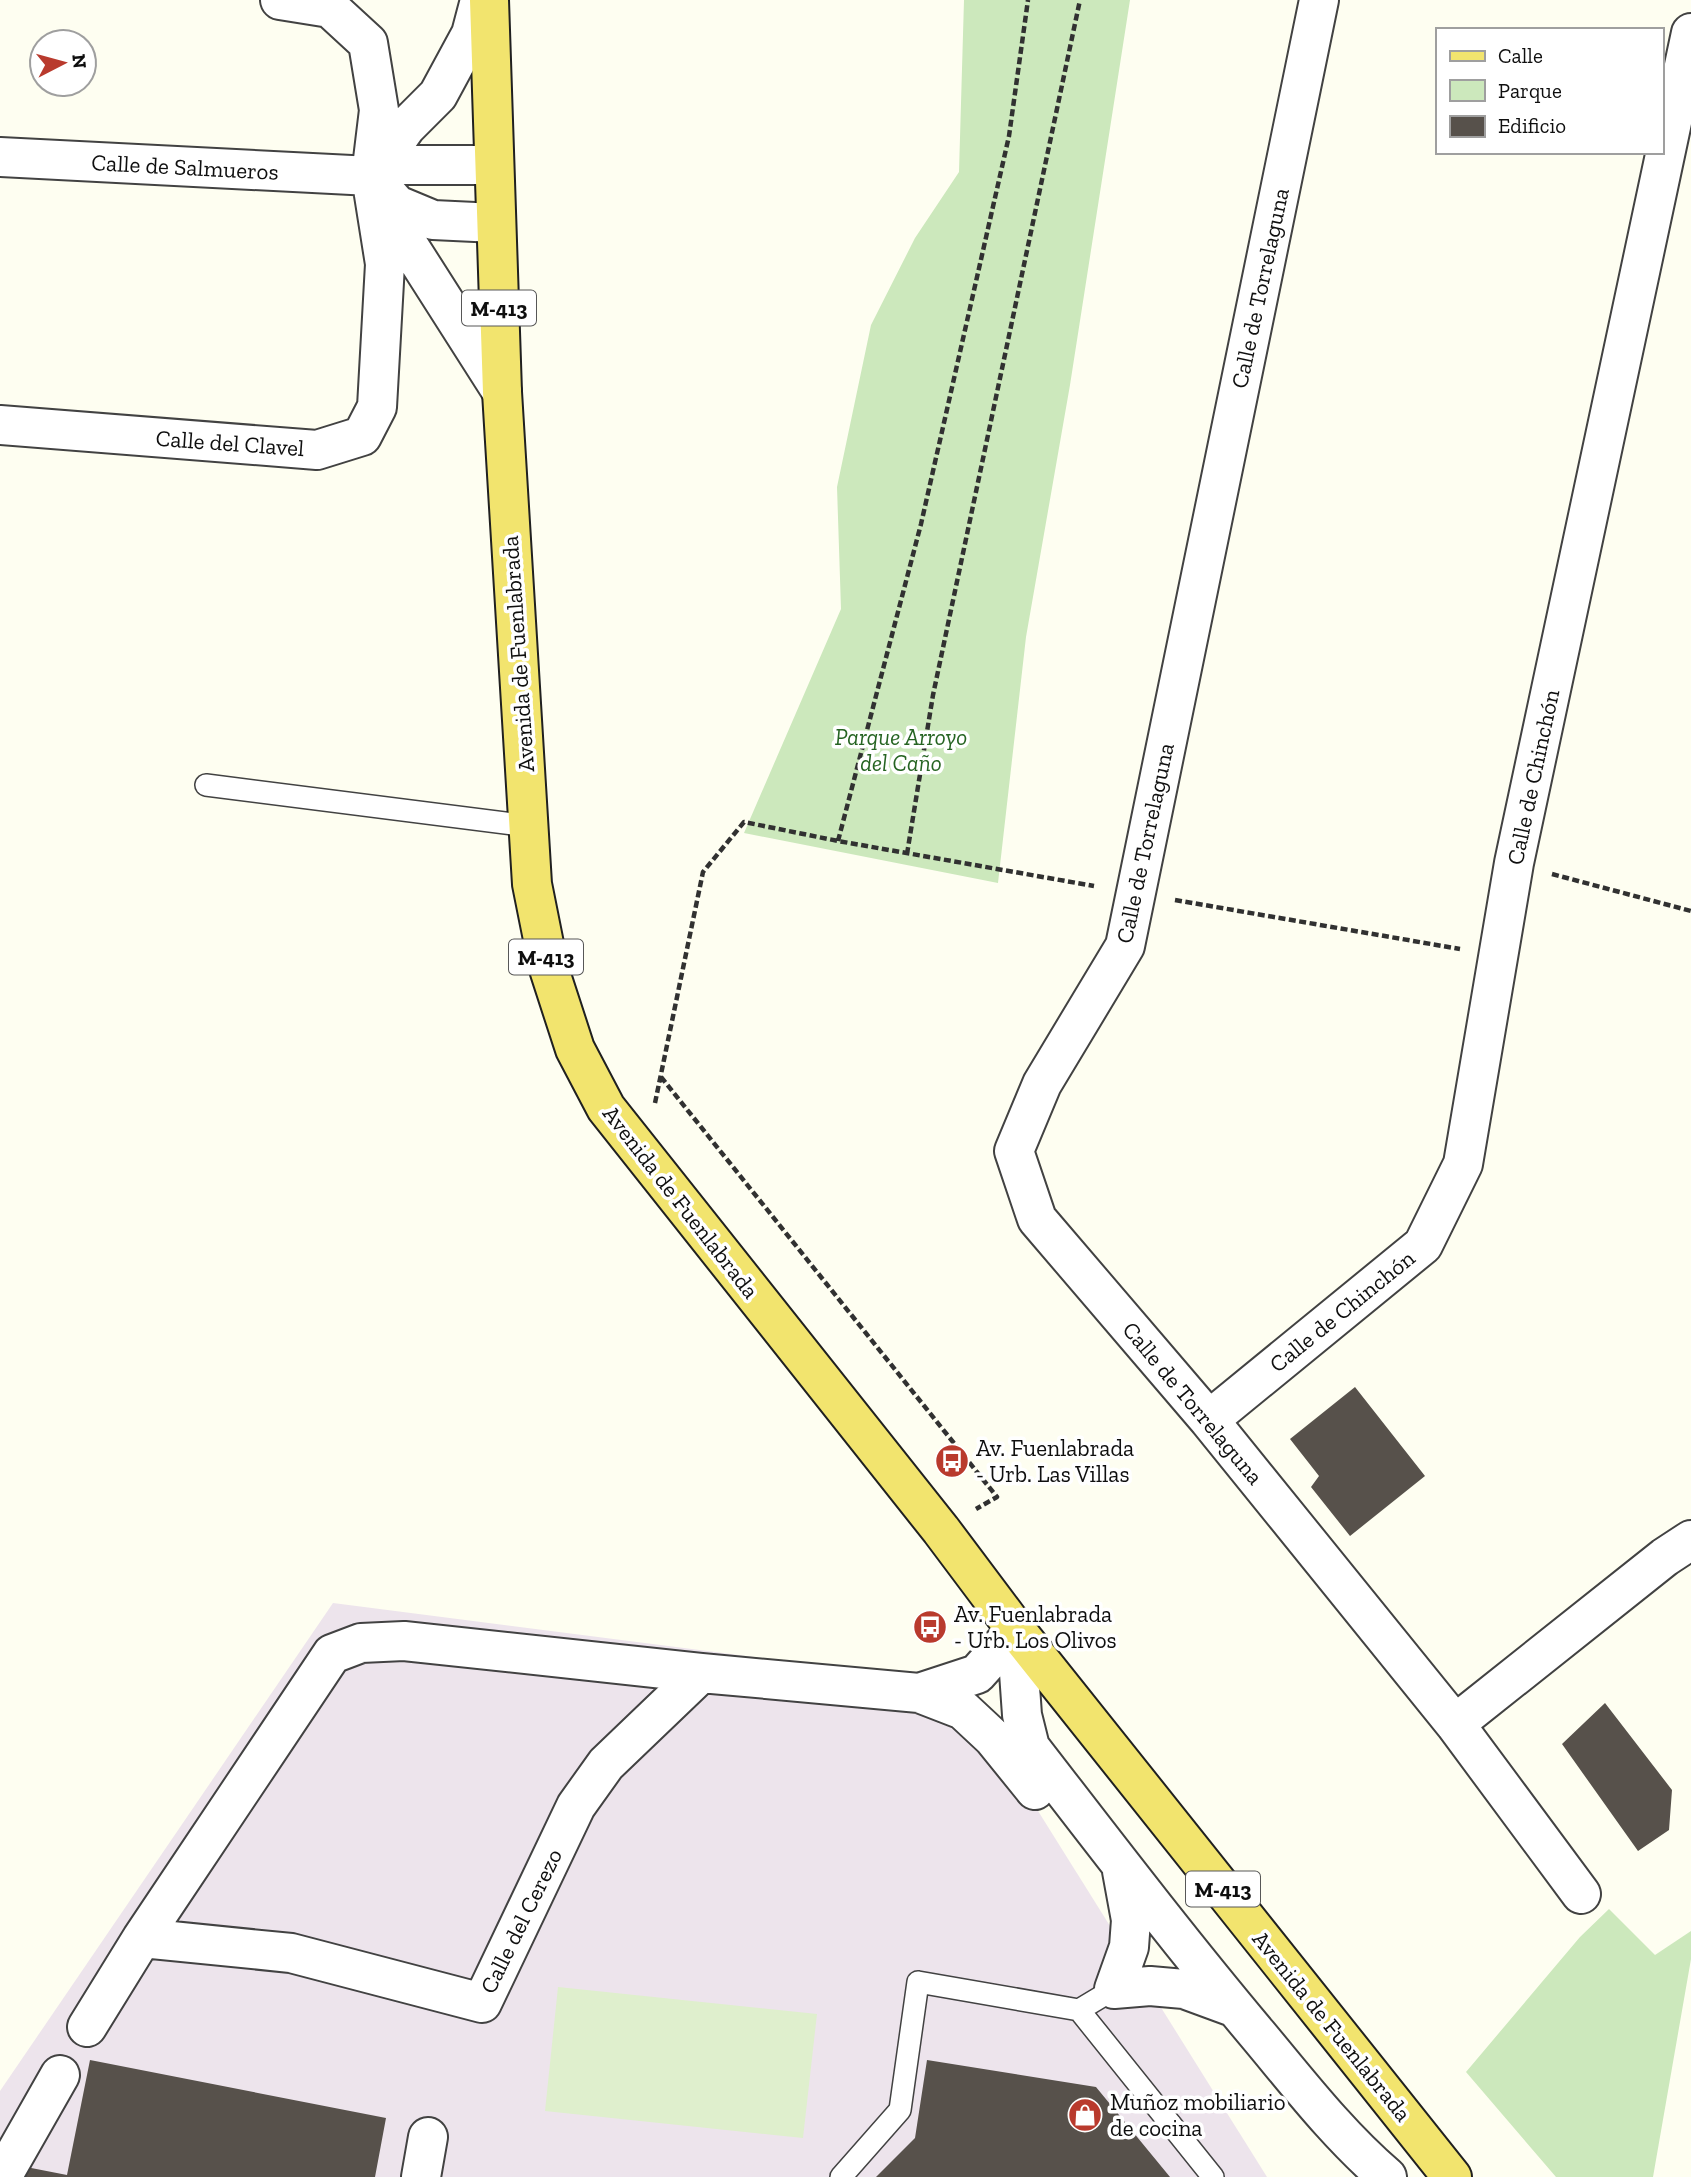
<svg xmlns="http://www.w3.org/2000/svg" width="1691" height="2177" font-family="'Zilla Slab',serif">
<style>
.industrial{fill:#ede4ec}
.green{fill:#cce8bc}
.pitch{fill:#dfefcd}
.building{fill:#57514b}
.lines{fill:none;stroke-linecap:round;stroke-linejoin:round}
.service-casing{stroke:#424242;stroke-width:24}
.minor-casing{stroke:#424242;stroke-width:42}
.primary-casing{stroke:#202020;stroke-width:42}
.path{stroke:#313131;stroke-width:4.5;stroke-dasharray:7 3.5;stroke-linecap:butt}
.service{stroke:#fff;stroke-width:21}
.minor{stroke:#fff;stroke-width:38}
.primary{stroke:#f2e46e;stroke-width:38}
.labels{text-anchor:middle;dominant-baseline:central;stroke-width:7;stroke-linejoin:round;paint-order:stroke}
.shield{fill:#fff;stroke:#575757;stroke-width:2}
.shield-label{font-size:21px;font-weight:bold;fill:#0f0f0f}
.street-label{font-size:23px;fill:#0f0f0f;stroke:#fff}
.park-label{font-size:23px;font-style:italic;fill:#266422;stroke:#fff}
.poi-label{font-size:23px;fill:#0f0f0f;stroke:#fff;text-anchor:start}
</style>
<rect width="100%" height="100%" fill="#fefef1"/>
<path class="industrial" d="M 333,1603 L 958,1683 L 1267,2177 L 0,2177 L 0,2091 Z"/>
<path class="green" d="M 964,0 L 1130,0 L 1070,385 L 1026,637 L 998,883 L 744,833 L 841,609 L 837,487 L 871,325 L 915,238 L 959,172 Z
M 1609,1909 L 1655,1955 L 1691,1931 L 1691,1959 L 1653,2177 L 1556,2177 L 1466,2072 L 1580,1937 Z"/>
<path class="pitch" d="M 558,1987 L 817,2014 L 803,2138 L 545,2111 Z"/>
<path class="building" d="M 1355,1387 L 1425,1476 L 1350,1536 L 1311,1487 L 1319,1476 L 1290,1439 Z
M 1605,1703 L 1672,1790 L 1669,1830 L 1638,1851 L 1562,1744 Z
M 90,2060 L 386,2118 L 375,2177 L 19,2177 L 21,2166 L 67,2175 Z
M 927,2060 L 1096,2087 L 1170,2177 L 876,2177 L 915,2138 Z"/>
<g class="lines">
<g class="service-casing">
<path id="service" d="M 206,785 L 529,826
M 1079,2010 L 1213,2177
M 841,2177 L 900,2110 L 918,1982 L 1079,2010 L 1114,1989"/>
</g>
<g class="minor-casing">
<path id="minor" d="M 1319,0 L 1125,946 L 1042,1084 L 1014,1151 L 1037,1219 L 1209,1420 L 1455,1724 L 1665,1557 L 1691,1540
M 0,157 L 371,176 L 399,165 L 494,165
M 374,172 L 406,127 L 438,95 L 471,34 L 480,0
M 382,188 L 397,205 L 433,220 L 496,223
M 384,200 L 409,246 L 502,392
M 0,425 L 317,450 L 362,436 L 377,407 L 385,264 L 371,176 L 379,110 L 368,43 L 330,8 L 280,0
M 1209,1420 L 1423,1245 L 1463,1164 L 1514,863 L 1691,33
M 1016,1630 L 1022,1715 L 1030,1747 C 1105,1844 1179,1941 1258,2035 C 1299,2084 1338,2135 1387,2177
M 919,1693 L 963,1710 L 993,1738 L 1035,1790
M 1455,1724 L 1581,1894
M 1122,1871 L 1131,1920 L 1129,1947 L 1114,1989 L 1150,1986 L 1184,1989 L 1233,2007
M 142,1938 L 291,1953 L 482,2003 L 576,1806 L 606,1764 L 701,1673
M 87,2027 L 142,1938 L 332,1654 L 361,1643 L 404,1641 L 701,1673 L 919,1693 L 977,1674 L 1016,1630
M 2,2177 L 60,2075
M 421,2177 L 428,2137"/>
</g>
<g class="primary-casing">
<path id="primary" d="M 489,0 L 502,392 L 532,884 L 549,969 L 575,1049 L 606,1108 L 941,1530 L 1016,1630 L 1452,2177"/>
</g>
<path class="path" d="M 838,841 L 921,524 L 1009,136 L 1028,0
M 907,854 L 933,695 L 1080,0
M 1552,874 L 1691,911
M 1175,900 L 1460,949
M 661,1077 L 997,1497 L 976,1509
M 655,1103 L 703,872 L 744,822 L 838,841 L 1094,886"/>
<use href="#service" class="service"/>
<use href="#minor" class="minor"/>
<use href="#primary" class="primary"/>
</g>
<defs>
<g id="bus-disc" transform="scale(1.75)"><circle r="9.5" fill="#b93a2d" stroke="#fff"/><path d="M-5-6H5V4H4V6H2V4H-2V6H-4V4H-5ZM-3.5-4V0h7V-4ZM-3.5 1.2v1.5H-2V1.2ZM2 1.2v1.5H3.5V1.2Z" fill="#fff"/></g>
<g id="shop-disc" transform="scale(1.75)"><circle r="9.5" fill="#b93a2d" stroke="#fff"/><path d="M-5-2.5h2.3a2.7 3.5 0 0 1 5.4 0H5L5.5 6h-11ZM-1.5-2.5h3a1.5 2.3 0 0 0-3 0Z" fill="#fff"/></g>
</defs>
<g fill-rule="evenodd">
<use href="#bus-disc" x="952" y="1461"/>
<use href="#bus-disc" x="930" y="1627"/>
<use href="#shop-disc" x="1085" y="2115"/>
</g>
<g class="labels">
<g class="shield">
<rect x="462" y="290.5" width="74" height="35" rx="5"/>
<rect x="509" y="939.5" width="74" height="35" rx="5"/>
<rect x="1186" y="1871.5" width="74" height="35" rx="5"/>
</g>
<g class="shield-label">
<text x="499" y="308">M-413</text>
<text x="546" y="957">M-413</text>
<text x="1223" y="1889">M-413</text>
</g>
<g class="street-label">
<text transform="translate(185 167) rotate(3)">Calle de Salmueros</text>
<text transform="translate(1260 288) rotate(-78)">Calle de Torrelaguna</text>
<text transform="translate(230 443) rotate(4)">Calle del Clavel</text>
<text transform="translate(518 654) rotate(-94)">Avenida de Fuenlabrada</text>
<text transform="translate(1533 777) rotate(-78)">Calle de Chinchón</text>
<text transform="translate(1145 843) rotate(-78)">Calle de Torrelaguna</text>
<text transform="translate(681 1202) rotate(52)">Avenida de Fuenlabrada</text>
<text transform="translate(1342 1311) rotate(-39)">Calle de Chinchón</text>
<text transform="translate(1193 1403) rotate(50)">Calle de Torrelaguna</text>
<text transform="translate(521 1921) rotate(-64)">Calle del Cerezo</text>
<text transform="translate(1332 2026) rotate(51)">Avenida de Fuenlabrada</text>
</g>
<g class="park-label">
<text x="901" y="737">Parque Arroyo<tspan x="901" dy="26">del Caño</tspan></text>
</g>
<g class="poi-label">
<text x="976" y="1448">Av. Fuenlabrada<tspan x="976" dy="26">- Urb. Las Villas</tspan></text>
<text x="954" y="1614">Av. Fuenlabrada<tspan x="954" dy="26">- Urb. Los Olivos</tspan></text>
<text x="1110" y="2102">Muñoz mobiliario<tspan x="1110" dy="26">de cocina</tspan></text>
</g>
</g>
<rect x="1436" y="28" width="228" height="126" fill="#ffffff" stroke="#9f9f9f" stroke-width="2"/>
<rect x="1450" y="51" width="35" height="10" fill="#f2e46e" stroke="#9f9f9f" stroke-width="2"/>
<text x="1498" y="63" font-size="21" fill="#0f0f0f">Calle</text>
<rect x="1450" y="80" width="35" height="21" fill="#cce8bc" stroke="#9f9f9f" stroke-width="2"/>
<text x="1498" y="98" font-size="21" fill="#0f0f0f">Parque</text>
<rect x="1450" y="116" width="35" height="21" fill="#57514b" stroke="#9f9f9f" stroke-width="2"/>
<text x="1498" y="133" font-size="21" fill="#0f0f0f">Edificio</text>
<g transform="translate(63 63) rotate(84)"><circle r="33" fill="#ffffff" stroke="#9f9f9f" stroke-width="2"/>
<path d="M0-5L12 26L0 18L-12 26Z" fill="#b93a2d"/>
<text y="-10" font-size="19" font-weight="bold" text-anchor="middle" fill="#0f0f0f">N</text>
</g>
</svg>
